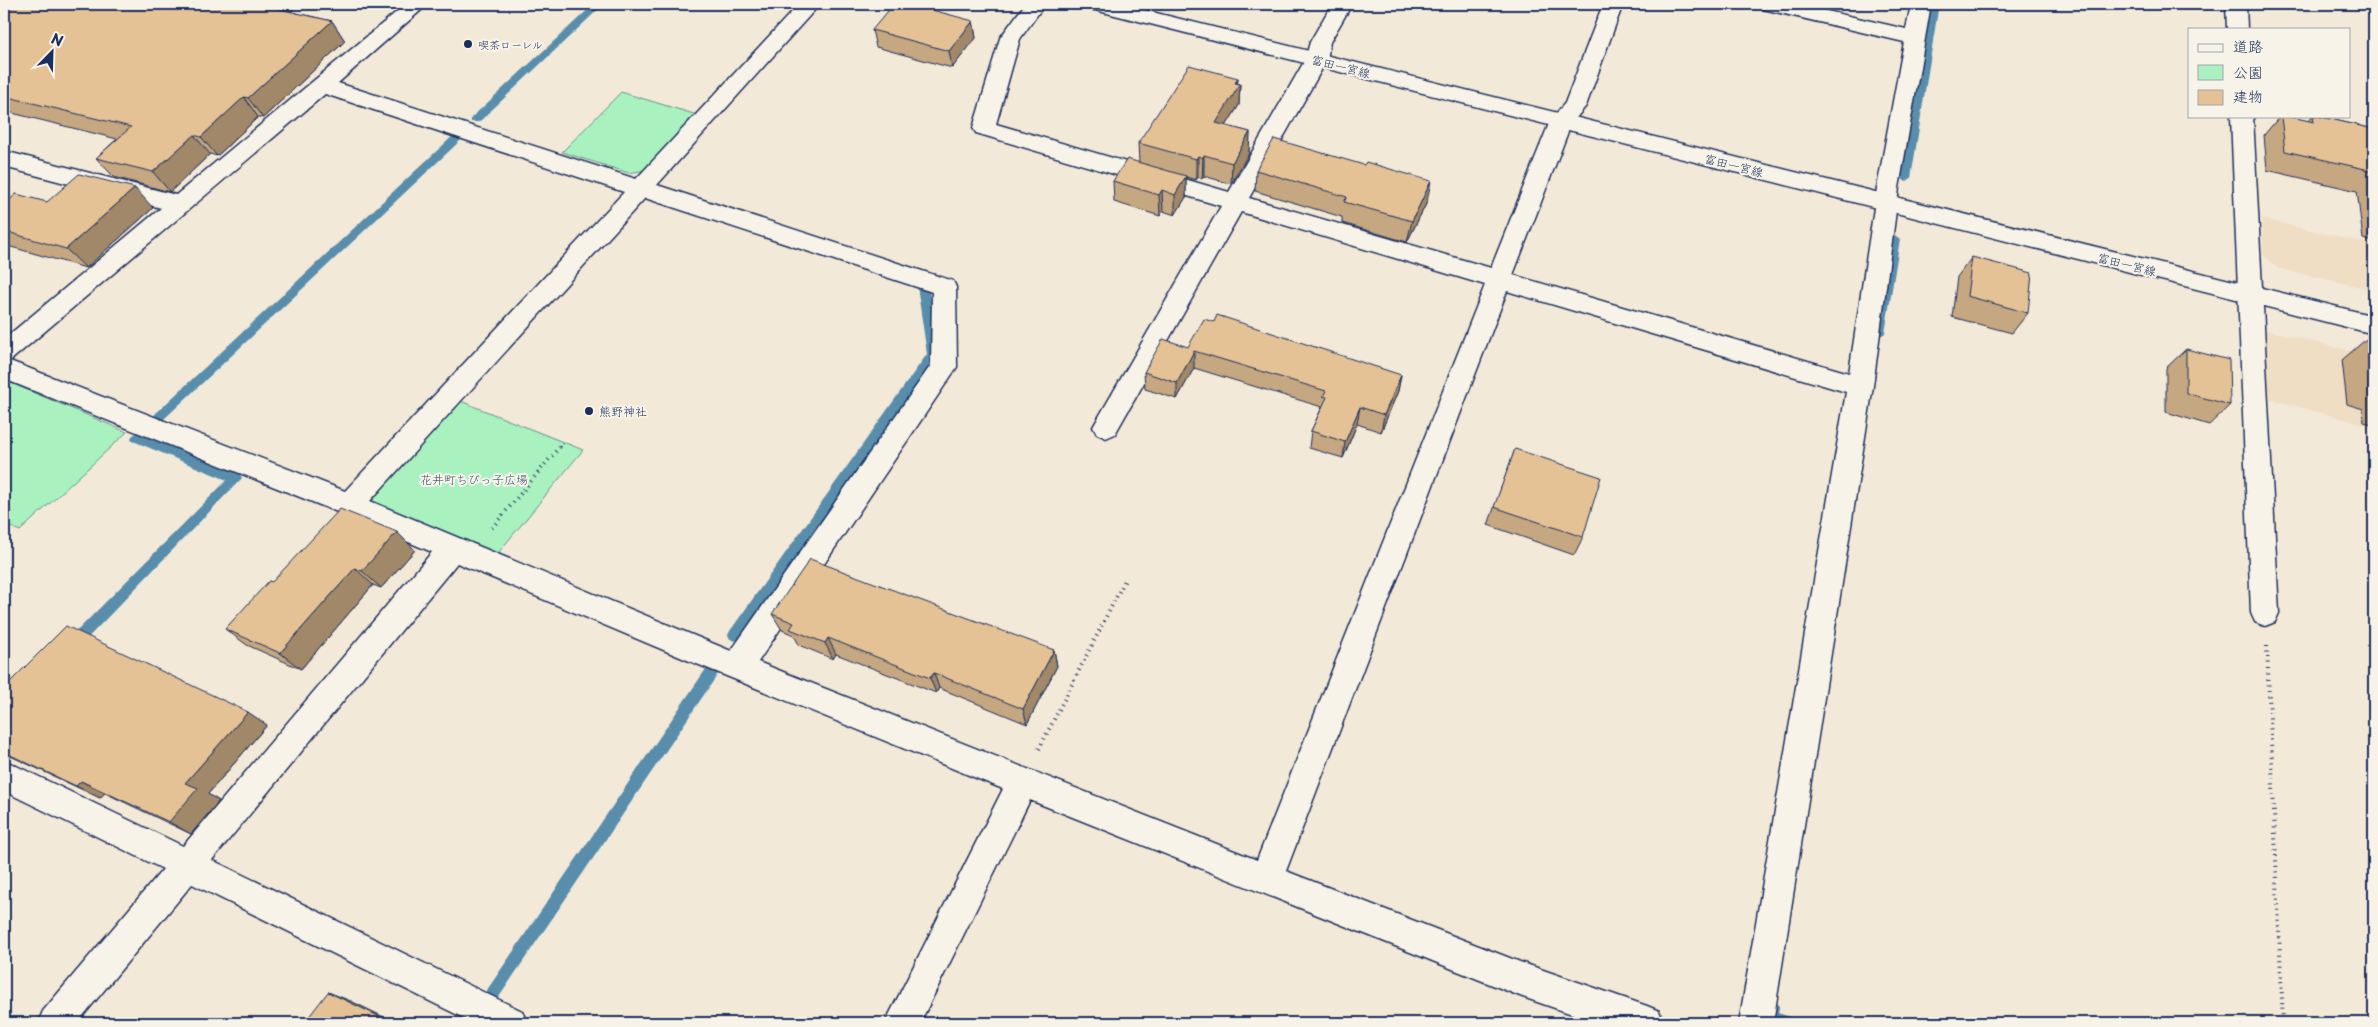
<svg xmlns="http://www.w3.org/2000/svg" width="2378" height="1027" font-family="'Playpen Sans','Klee One',sans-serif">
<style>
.built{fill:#efddc4}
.green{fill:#a9f2c0;stroke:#62908f}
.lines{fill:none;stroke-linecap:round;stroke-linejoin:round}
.stream{fill:#588dac;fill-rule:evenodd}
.street-casing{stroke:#1b2f5e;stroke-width:3}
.secondary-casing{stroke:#1b2f5e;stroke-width:3}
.path-far1{stroke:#1b2f5e;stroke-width:2.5;stroke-dasharray:1 3;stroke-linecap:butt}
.path{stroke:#1b2f5e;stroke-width:4;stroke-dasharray:1 4.5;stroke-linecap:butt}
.street{fill:#f7f3e8;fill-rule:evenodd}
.secondary{fill:#f7f3e8;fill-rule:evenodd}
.wall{fill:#c5a781;stroke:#1b2f5e}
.shaded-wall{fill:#a08869;stroke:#1b2f5e}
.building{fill:#e5c296;stroke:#1b2f5e}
.poi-dot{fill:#1b2f5e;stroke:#f7f3e8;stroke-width:2}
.labels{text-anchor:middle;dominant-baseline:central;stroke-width:4;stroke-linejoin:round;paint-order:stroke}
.far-poi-label{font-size:11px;fill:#1b2f5e;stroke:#f7f3e8;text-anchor:start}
.street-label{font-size:12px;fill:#1b2f5e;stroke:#f7f3e8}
.poi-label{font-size:12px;fill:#1b2f5e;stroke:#f7f3e8;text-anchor:start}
.park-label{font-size:12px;fill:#375672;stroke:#f7f3e8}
</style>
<rect width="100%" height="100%" fill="#f3e9d8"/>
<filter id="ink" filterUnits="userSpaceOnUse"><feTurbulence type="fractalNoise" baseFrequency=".02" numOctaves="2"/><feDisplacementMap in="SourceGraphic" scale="10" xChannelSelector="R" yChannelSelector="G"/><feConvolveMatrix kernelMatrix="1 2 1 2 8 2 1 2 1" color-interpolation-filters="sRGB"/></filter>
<g filter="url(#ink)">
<path class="built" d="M 2262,219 L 2374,245 L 2374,290 L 2277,268 L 2263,254 Z
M 2262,329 L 2374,357 L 2374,427 L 2266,398 Z"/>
<path class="green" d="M 621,92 L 697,115 L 645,170 L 629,173 L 562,152 Z
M 4,380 L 127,432 L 20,531 L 4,524 Z
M 458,400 L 583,450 L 493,559 L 363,502 Z"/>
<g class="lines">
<path class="stream" d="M 594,4 L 604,4 L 479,122 L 471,122 L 471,118 Z
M 1929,4 L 1939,4 L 1911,178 L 1906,182 L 1901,178 Z
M 460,132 L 475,136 L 476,138 L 471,141 L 462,139 L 164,419 L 156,419 L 154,416 L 156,413 L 456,133 Z
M 1895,235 L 1900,239 L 1885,333 L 1879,337 L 1873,333 L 1890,239 Z
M 912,276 L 926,280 L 928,283 L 939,355 L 740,639 L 735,641 L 730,639 L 728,635 L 730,631 L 927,354 L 917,286 L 908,283 L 906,280 Z
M 137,433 L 240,474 L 242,478 L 76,650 L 71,652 L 66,650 L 64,646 L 66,642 L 227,480 L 133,441 L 131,438 L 133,435 Z
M 711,667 L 716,669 L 718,673 L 716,677 L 499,997 L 494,1000 L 489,997 L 486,992 L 489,987 L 706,669 Z
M 1771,999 L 1777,1001 L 1779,1007 L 1778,1013 L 1790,1017 L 1792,1023 L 1763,1023 C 1760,1016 1762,1009 1765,1001 Z"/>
<g class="street-casing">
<path id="street" d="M 406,4 L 428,4 L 338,83 L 636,179 L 799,4 L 820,4 L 657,185 L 953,281 L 956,287 L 957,367 L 758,662 L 1257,860 L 1485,285 L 1241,212 L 1115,434 L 1106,438 L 1097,434 L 1093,427 L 1097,420 L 1221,206 L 976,133 L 973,128 L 1000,38 L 1025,4 L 1045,4 L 1020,39 L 996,124 L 1229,192 L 1305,60 L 1310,42 L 1332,4 L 1352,4 L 1330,42 L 1327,60 L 1249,198 L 1491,268 L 1550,121 L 1565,103 L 1603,4 L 1623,4 L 1586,106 L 1571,124 L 1513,275 L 1849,373 L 1877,188 L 1904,42 L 1763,9 L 1760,4 L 1796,4 L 1906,29 L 1911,4 L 1931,4 L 1899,188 L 1873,386 L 1773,1023 L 1739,1023 L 1846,392 L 1507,291 L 1286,871 L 1520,962 L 1647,1006 L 1659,1011 L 1664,1023 L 1598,1023 L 1520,996 L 1030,800 L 920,1023 L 885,1023 L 1003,789 L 692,662 L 457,563 L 212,860 L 522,1011 L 527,1023 L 474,1023 L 192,884 L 77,1023 L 38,1023 L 43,1011 L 163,869 L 4,791 L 4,760 L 183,846 L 432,552 L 340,513 L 4,379 L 4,339 L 161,208 L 4,167 L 4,151 L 176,195 ZM 325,94 L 624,192 L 345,491 L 10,361 ZM 645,198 L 932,292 L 931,365 L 731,651 L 370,501 Z
M 2226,4 L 2246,4 L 2247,29 L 2227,29 Z
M 2231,116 L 2253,116 L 2279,613 L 2275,622 L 2265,626 L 2255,622 L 2251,613 Z"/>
</g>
<g class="secondary-casing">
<path id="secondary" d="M 1085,4 L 1120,4 L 2374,316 L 2374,334 L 1095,10 L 1088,9 Z"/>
</g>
<path class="path-far1" d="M 560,447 L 563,443"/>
<path class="path" d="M 492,528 L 561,445
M 2267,646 L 2283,1023
M 1039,749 L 1126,578"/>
<use href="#street" class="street"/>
<use href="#secondary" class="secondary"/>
</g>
<path class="wall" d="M 9,4 L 297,4 L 291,12 L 332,21 L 345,41 L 263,118 L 258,117 L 217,156 L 210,154 L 170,192 L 114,177 L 96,158 L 117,139 L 4,111 L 4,11 L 11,6 Z
M 973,21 L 976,38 L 952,68 L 876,47 L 872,30 Z
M 1238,78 L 1237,83 L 1240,84 L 1239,105 L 1226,126 L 1250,132 L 1249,153 L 1231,184 L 1204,176 L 1202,179 L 1198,177 L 1196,180 L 1186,177 L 1186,197 L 1175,215 L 1163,211 L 1160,216 L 1114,202 L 1113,181 L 1139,163 L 1138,143 Z
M 2280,116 L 2287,116 L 2308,121 L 2312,116 L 2317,116 L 2374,129 L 2374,242 L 2363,239 L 2357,191 L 2267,170 L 2264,135 Z
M 1256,170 L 1427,202 L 1407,242 L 1342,223 L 1342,217 L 1255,191 Z
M 47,202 L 153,208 L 86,268 L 4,245 L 4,205 Z
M 1972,257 L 2028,313 L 2012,333 L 1952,317 L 1957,277 Z
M 2372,334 L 2374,334 L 2374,425 L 2364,422 L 2363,409 L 2347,404 L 2342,360 Z
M 1188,347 L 1401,375 L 1398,391 L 1381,432 L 1357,424 L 1343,458 L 1309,448 L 1311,431 L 1322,407 L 1194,368 L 1177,399 L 1145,389 L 1144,372 Z
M 2186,349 L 2230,405 L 2209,425 L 2166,412 L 2166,368 Z
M 1515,449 L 1583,537 L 1574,555 L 1488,525 Z
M 415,550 L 381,588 L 373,585 L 301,669 L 247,645 L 225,629 L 272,582 Z
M 772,614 L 1054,650 L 1057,666 L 1027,724 L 939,688 L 936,693 L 836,654 L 833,659 L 799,645 L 794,635 L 782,630 Z
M 4,688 L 267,725 L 208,794 L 219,801 L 191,834 L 105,793 L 100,798 L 4,753 Z"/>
<path class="shaded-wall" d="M 268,4 L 297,4 L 280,26 L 266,6 Z
M 332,21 L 345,41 L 263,118 L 248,98 Z
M 973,21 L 976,38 L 952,68 L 949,51 Z
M 1238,78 L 1237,88 L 1240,84 L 1239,105 L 1215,144 L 1216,123 Z
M 244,97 L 258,117 L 217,156 L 201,137 Z
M 1250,132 L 1249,153 L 1231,184 L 1232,163 Z
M 194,135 L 210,154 L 170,192 L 153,172 Z
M 1204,155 L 1204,176 L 1202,179 L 1203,158 Z
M 1198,156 L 1198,177 L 1196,180 L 1196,159 Z
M 1186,176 L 1186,197 L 1175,215 L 1175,195 Z
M 1431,181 L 1427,202 L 1407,242 L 1412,221 Z
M 135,188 L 153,208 L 86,268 L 66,249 Z
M 1162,190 L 1163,211 L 1160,216 L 1159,195 Z
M 1194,351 L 1194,368 L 1177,399 L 1177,383 Z
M 1401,375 L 1398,391 L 1381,432 L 1384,415 Z
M 1360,407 L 1357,424 L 1343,458 L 1345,442 Z
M 397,532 L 415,550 L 381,588 L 362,571 Z
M 355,568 L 373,585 L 301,669 L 280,653 Z
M 828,638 L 836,654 L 833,659 L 825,643 Z
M 1054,650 L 1057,666 L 1027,724 L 1023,709 Z
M 934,673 L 939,688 L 936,693 L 930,678 Z
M 248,712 L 267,725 L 208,794 L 219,801 L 191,834 L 169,822 L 185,783 Z
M 81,781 L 105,793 L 100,798 L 76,786 Z
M 328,992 L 351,1001 L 396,1023 L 393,1023 Z"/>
<path class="building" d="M 9,4 L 268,4 L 266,6 L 332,21 L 248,98 L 244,97 L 201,137 L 194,135 L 153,172 L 96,158 L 131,127 L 4,96 L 4,11 L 12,5 Z
M 894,4 L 910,4 L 973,21 L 949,51 L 872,30 Z
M 1189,65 L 1238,78 L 1235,83 L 1240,84 L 1216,123 L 1250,132 L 1232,163 L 1204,155 L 1203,158 L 1198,156 L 1196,159 L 1138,143 Z
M 2281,116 L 2287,116 L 2314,122 L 2313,116 L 2317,116 L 2374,129 L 2374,171 L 2285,151 Z
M 1274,139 L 1364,165 L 1366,162 L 1431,181 L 1412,221 L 1344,202 L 1347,197 L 1256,170 Z
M 1127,159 L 1186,176 L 1175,195 L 1162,190 L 1159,195 L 1113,181 Z
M 79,174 L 135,188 L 66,249 L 4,231 L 4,205 L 16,194 L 47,202 Z
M 1972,257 L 2032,273 L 2028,313 L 1967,296 Z
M 1217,315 L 1401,375 L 1384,415 L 1360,407 L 1345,442 L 1311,431 L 1327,397 L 1323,396 L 1326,391 L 1194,351 L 1177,383 L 1144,372 L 1163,339 L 1188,347 L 1204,319 L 1214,322 Z
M 2372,334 L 2374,334 L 2374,349 Z
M 2186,349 L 2229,360 L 2230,405 L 2186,393 Z
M 1515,449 L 1601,477 L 1583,537 L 1494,507 Z
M 340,509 L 397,532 L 362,571 L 355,568 L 280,653 L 225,629 L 269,581 L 272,582 Z
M 810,559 L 1054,650 L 1023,709 L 934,673 L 930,678 L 828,638 L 825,643 L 790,629 L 794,623 L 772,614 Z
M 66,626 L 248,712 L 185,783 L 198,788 L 169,822 L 81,781 L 76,786 L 4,752 L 4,688 Z
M 328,992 L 393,1023 L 304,1023 Z"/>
</g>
<g class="poi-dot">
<circle cx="468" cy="44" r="5"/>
<circle cx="589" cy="411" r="5"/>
</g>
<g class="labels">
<g class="far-poi-label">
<text x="478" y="44">喫茶ローレル</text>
</g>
<g class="street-label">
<text transform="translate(1341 66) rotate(14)">富田一宮線</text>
<text transform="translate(1734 165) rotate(14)">富田一宮線</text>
<text transform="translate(2127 264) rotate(14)">富田一宮線</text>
</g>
<g class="poi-label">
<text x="599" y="411">熊野神社</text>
</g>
<g class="park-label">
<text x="474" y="479">花井町ちびっ子広場</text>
</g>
</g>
<rect width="2378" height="1027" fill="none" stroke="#f7f3e8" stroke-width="20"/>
<rect x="10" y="10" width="2358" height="1007" fill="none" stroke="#1b2f5e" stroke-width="2" filter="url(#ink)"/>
<rect x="2188" y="28" width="162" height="90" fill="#f7f3e8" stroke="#9fa5b1"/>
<rect x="2198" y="44" width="25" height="8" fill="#f7f3e8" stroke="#9fa5b1"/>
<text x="2233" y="52" font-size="15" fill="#1b2f5e">道路</text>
<rect x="2198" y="65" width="25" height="15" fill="#a9f2c0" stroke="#9fa5b1"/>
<text x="2233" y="78" font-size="15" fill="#1b2f5e">公園</text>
<rect x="2198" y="90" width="25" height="15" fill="#e5c296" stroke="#9fa5b1"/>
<text x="2233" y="102" font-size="15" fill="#1b2f5e">建物</text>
<g transform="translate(52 52) rotate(23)" stroke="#f7f3e8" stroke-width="4" paint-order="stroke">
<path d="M0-4L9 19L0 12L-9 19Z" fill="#1b2f5e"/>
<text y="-8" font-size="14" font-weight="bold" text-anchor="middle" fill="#1b2f5e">N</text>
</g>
</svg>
